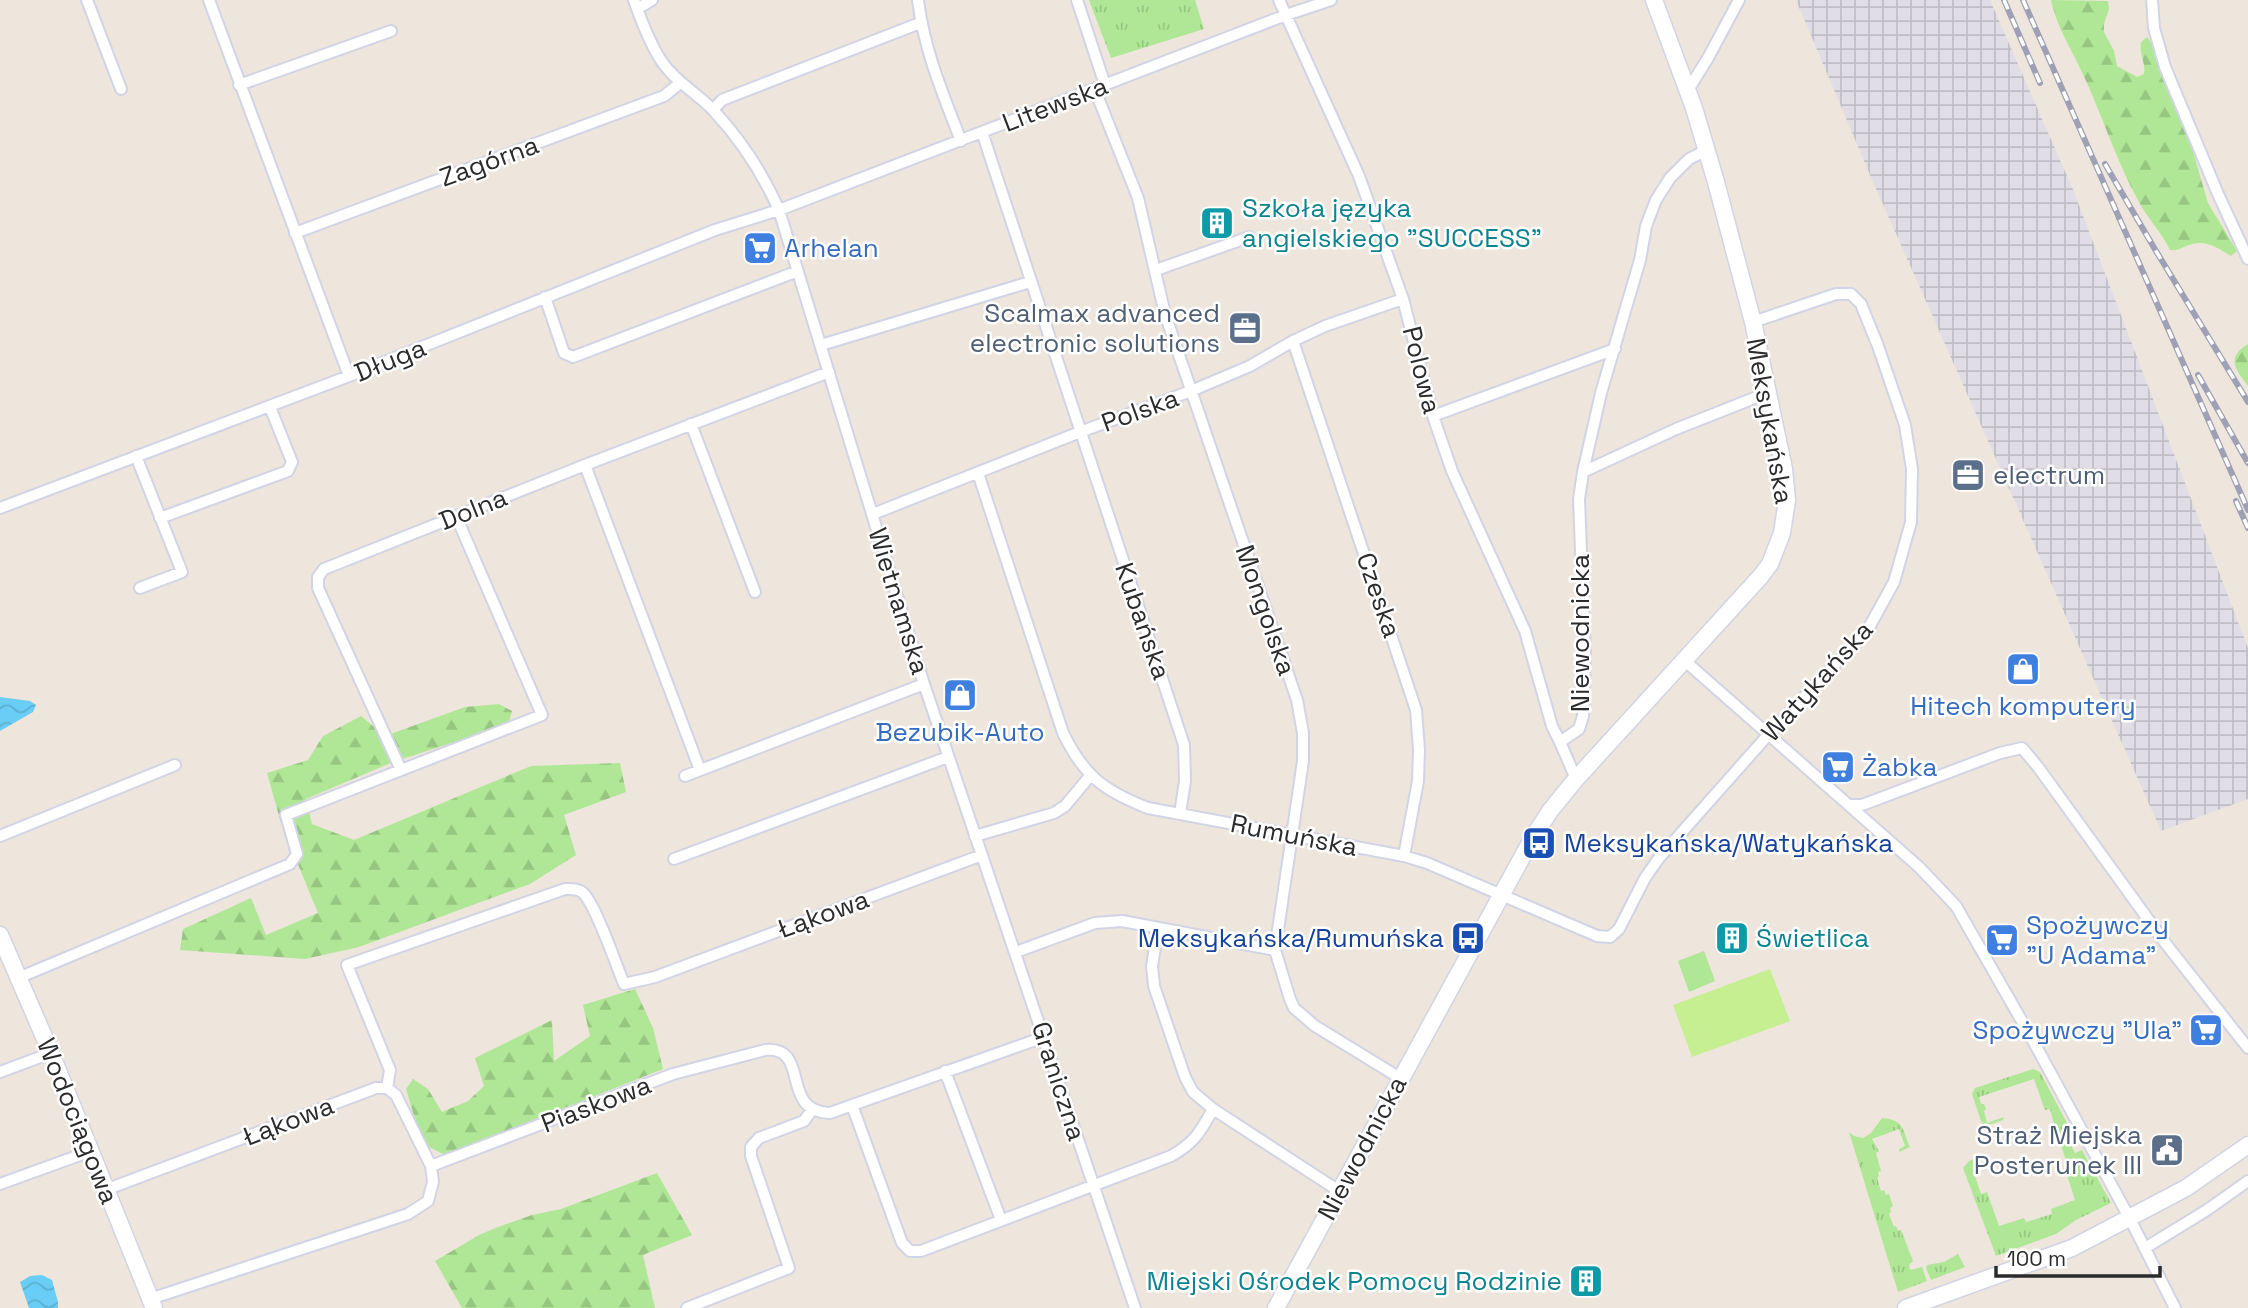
<svg xmlns="http://www.w3.org/2000/svg" width="2248" height="1308" font-family="'Space Grotesk',sans-serif">
<style>
.industrial{fill:url(#industrial-grid)}
.grass{fill:url(#grass-tufts)}
.forest{fill:url(#forest-firs)}
.park{fill:#afe796}
.pitch{fill:#c5ef91}
.water{fill:url(#water-waves)}
.lines{fill:none;stroke-linecap:round;stroke-linejoin:round}
.street-casing{stroke:#d1d4e4;stroke-width:14}
.secondary-casing{stroke:#d1d4e4;stroke-width:19}
.street{stroke:#fff;stroke-width:10}
.secondary{stroke:#fff;stroke-width:16}
.rail-casing{stroke:#9ea1b6;stroke-width:6}
.rail{stroke:#fff;stroke-width:3.5;stroke-dasharray:10;stroke-linecap:butt}
.labels{text-anchor:middle;dominant-baseline:central;stroke-width:5;stroke-linejoin:round;paint-order:stroke}
.street-label{font-size:26px;fill:#2b2b2b;stroke:#fff}
.culture-label{font-size:26px;fill:#0d838f;stroke:#fff;text-anchor:start}
.shop-label{font-size:26px;fill:#366cbe;stroke:#fff;text-anchor:start}
.service-label{font-size:26px;fill:#4e5e75;stroke:#fff;text-anchor:end}
.transit-label{font-size:26px;fill:#164399;stroke:#fff;text-anchor:start}
</style>
<defs>
<pattern id="industrial-grid" width="8" height="8" patternUnits="userSpaceOnUse" patternTransform="scale(1.75)"><rect width="8" height="8" fill="#e0dde6"/><path d="M0 4h8M4 0v8" fill="none" stroke="#c0bec5"/></pattern>
<pattern id="grass-tufts" width="24" height="20" patternUnits="userSpaceOnUse" patternTransform="scale(1.75)"><rect width="24" height="20" fill="#afe796"/><path d="M3 7l-1-3M5 7V3M7 7l1-3M15 17l-1-3M17 17v-4M19 17l1-3" fill="none" stroke="#97c681"/></pattern>
<pattern id="forest-firs" width="22" height="20" patternUnits="userSpaceOnUse" patternTransform="scale(1.75)"><rect width="22" height="20" fill="#afe796"/><path d="M5 1l3.5 6h-7zM16 11l3.5 6h-7z" fill="#97c681"/></pattern>
<pattern id="water-waves" width="16" height="10" patternUnits="userSpaceOnUse" patternTransform="scale(1.75)"><rect width="16" height="10" fill="#69cdf5"/><path d="M0 5q4-4 8 0t8 0" fill="none" stroke="#5bb0d2"/></pattern>
</defs>
<rect width="100%" height="100%" fill="#eee6dc"/>
<path class="industrial" d="M 1796,0 L 1990,0 L 2074,192 L 2248,648 L 2248,799 L 2161,831 L 1870,175 Z"/>
<path class="grass" d="M 1089,0 L 1195,0 L 1204,29 L 1111,58 Z
M 2033,1069 L 2040,1072 L 2076,1140 L 2070,1143 L 2075,1153 L 2082,1150 L 2111,1203 L 2076,1220 L 2056,1234 L 1996,1256 L 1963,1168 L 1969,1161 L 1979,1157 L 1983,1167 L 1976,1170 L 1977,1174 L 1975,1176 L 1981,1194 L 1987,1192 L 1999,1226 L 2024,1218 L 2026,1222 L 2052,1214 L 2051,1209 L 2075,1200 L 2065,1169 L 2068,1167 L 2061,1145 L 2057,1146 L 2053,1133 L 2056,1131 L 2050,1109 L 2045,1110 L 2034,1079 L 1979,1097 L 1981,1104 L 1984,1104 L 1986,1109 L 1984,1111 L 1987,1123 L 2004,1117 L 2003,1120 L 1983,1127 L 1972,1094 L 1975,1088 Z
M 1882,1118 C 1904,1120 1902,1128 1910,1147 L 1899,1152 L 1899,1149 L 1905,1146 L 1899,1129 L 1872,1139 L 1879,1151 L 1876,1153 L 1881,1171 L 1878,1172 L 1879,1176 L 1877,1178 L 1881,1191 L 1884,1190 L 1886,1195 L 1889,1194 L 1893,1206 L 1890,1208 L 1891,1212 L 1889,1214 L 1894,1227 L 1896,1226 L 1898,1231 L 1901,1230 L 1913,1261 L 1909,1265 L 1910,1270 L 1922,1267 L 1927,1281 L 1898,1292 L 1849,1132 L 1854,1136 L 1863,1138 L 1871,1133 Z
M 1958,1254 L 1965,1267 L 1931,1280 L 1926,1268 L 1927,1265 L 1944,1262 Z"/>
<path class="forest" d="M 2051,0 L 2108,1 L 2109,9 L 2104,24 L 2104,32 L 2114,51 L 2117,66 L 2137,77 L 2144,74 C 2146,63 2139,54 2141,42 L 2147,37 L 2156,49 L 2189,138 L 2208,203 L 2237,251 L 2231,256 C 2219,249 2207,240 2192,244 C 2183,246 2180,251 2170,250 C 2162,233 2149,220 2140,204 C 2116,161 2102,114 2081,70 C 2070,47 2056,25 2051,0 Z
M 2248,344 L 2248,386 C 2236,370 2225,358 2248,344 Z
M 499,704 L 512,711 L 509,723 L 485,732 L 393,762 L 306,799 L 312,824 L 354,840 L 531,766 L 620,763 L 626,792 L 564,815 L 576,855 L 530,884 L 359,947 L 305,959 L 180,950 L 183,929 L 251,898 L 266,935 L 318,913 L 281,823 L 267,773 L 308,760 L 323,736 L 361,716 L 385,736 L 465,707 Z
M 635,989 L 653,1028 L 663,1069 L 466,1147 L 443,1154 L 427,1146 L 417,1126 L 406,1089 L 413,1079 L 428,1089 L 442,1112 L 468,1101 L 484,1086 L 475,1058 L 552,1020 L 554,1061 L 590,1036 L 583,1005 Z
M 657,1173 L 692,1235 L 643,1255 L 655,1308 L 462,1308 L 435,1261 L 479,1235 L 498,1227 L 532,1215 L 561,1209 Z"/>
<path class="park" d="M 1704,951 L 1715,981 L 1689,992 L 1678,961 Z"/>
<path class="pitch" d="M 1770,969 L 1790,1021 L 1692,1057 L 1673,1005 Z"/>
<path class="water" d="M 0,697 L 30,701 L 36,705 L 33,712 L 0,731 Z
M 42,1275 L 52,1280 L 58,1302 L 58,1308 L 29,1308 L 20,1282 L 30,1276 Z"/>
<g class="lines">
<g class="street-casing">
<path id="street" d="M 87,0 L 121,89
M 209,0 L 349,376
M 634,0 C 641,20 649,41 660,59 C 674,81 697,93 714,111 C 741,140 763,174 779,210 L 924,684 L 1135,1308
M 918,0 C 924,50 943,94 961,141
M 1077,0 L 1105,85
M 1279,0 L 1359,176 L 1403,299 L 1433,416 L 1452,471 L 1525,631 L 1552,726 L 1560,742
M 2152,0 L 2154,28 L 2165,67 L 2218,194 L 2248,259
M 637,9 L 652,0
M 239,85 L 391,31
M 1095,90 L 1138,198 L 1165,314 L 1297,700 L 1303,733 L 1303,761 L 1275,950 L 1290,999 L 1294,1008 L 1315,1026 L 1400,1078
M 1688,90 L 1708,58 L 1739,0
M 713,110 L 722,100 L 920,23
M 982,132 L 1184,745 L 1185,781 L 1180,814
M 295,233 L 664,96 L 680,83
M 1156,270 L 1249,237
M 545,297 L 564,353 L 573,357 L 798,271
M 1293,341 L 1416,710 L 1419,750 L 1418,781 L 1404,856
M 821,345 L 1030,282
M 1433,416 L 1615,349
M 691,424 L 755,592
M 136,456 L 182,572 L 140,588
M 585,465 L 700,770
M 1583,472 L 1676,429 L 1767,393
M 978,473 L 1063,733 C 1084,776 1104,791 1148,808 L 1404,856 L 1427,863 L 1597,936 L 1610,937 L 1619,929 L 1645,878 L 1659,858 L 1768,735 L 1867,631 L 1894,582 L 1911,522 L 1912,469 L 1905,425 L 1878,346 L 1861,304 L 1851,294 L 1836,294 L 1753,322
M 0,508 L 349,376 L 715,230 L 779,210 L 1286,15 L 1331,0
M 873,514 L 1080,432 L 1191,391 L 1250,366 L 1293,341 L 1325,326 L 1403,299
M 160,518 L 288,471 L 292,462 L 270,407
M 1685,661 L 1919,867 L 1956,906 L 2031,1037 L 2130,1219 L 2175,1308
M 401,770 L 318,588 L 318,577 L 324,569 L 585,465 L 829,372
M 685,776 L 924,684
M 1576,779 L 1560,742 L 1579,729 L 1583,716 L 1585,655 L 1579,499 L 1583,472 L 1601,393 L 1640,260 L 1646,226 L 1656,200 L 1670,178 L 1689,159 L 1707,150
M 1849,805 L 1862,805 L 2000,753 L 2022,748 L 2038,767 L 2166,944 L 2248,1048
M 0,836 L 175,765
M 975,836 L 1054,813 L 1065,806 L 1090,776
M 674,859 L 948,757
M 1158,928 L 1152,966 L 1154,986 L 1185,1077 L 1193,1092 L 1213,1109 L 1339,1191
M 1016,952 L 1095,923 L 1122,921 L 1275,950
M 18,978 L 290,864 L 297,854 L 286,815 L 542,715 L 456,516
M 945,1071 L 1001,1220
M 0,1072 L 51,1053
M 387,1088 L 390,1070 L 347,965 L 565,889 C 571,889 576,888 582,892 C 595,902 616,965 624,984 L 655,977 L 982,855
M 852,1105 L 902,1243 L 910,1251 L 921,1251 L 1171,1156 C 1194,1143 1200,1133 1213,1109
M 0,1184 L 91,1151
M 105,1190 L 376,1088 L 387,1088 L 396,1095 L 431,1166
M 2145,1248 L 2207,1210 L 2248,1181
M 150,1299 L 408,1214 L 428,1201 L 433,1182 L 431,1166 L 673,1074 L 765,1050 C 812,1046 778,1111 830,1113 L 1044,1037
M 687,1308 L 789,1268 L 751,1156 L 751,1147 L 759,1138 L 804,1121 L 812,1110"/>
</g>
<g class="secondary-casing">
<path id="secondary" d="M 0,935 L 51,1053 L 154,1308
M 1276,1308 L 1532,839 L 1550,811 L 1576,779 L 1761,576 L 1770,564 L 1782,533 L 1787,500 L 1784,469 L 1753,322 L 1716,182 L 1694,108 L 1654,0
M 1906,1308 L 2072,1248 L 2186,1188 L 2248,1145"/>
</g>
<use href="#street" class="street"/>
<use href="#secondary" class="secondary"/>
<g class="rail-casing">
<path id="rail" d="M 2004,0 L 2040,83
M 2023,0 L 2248,510
M 2105,164 L 2156,251 L 2248,402
M 2198,375 L 2248,463
M 2236,501 L 2248,528"/>
</g>
<use href="#rail" class="rail"/>
</g>
<defs>
<g id="building-square" transform="scale(1.75)"><rect x="-9" y="-9" width="18" height="18" rx="4" fill="#0f9aa8" stroke="#fff"/><path d="M-4-6H4V6H1V3H-1V6H-4ZM-2.5-4.3h1.7v1.8h-1.7ZM.8-4.3h1.7v1.8H.8ZM-2.5-1h1.7V.8h-1.7ZM.8-1h1.7V.8H.8Z" fill="#fff"/></g>
<g id="supermarket-square" transform="scale(1.75)"><rect x="-9" y="-9" width="18" height="18" rx="4" fill="#3f7fe0" stroke="#fff"/><path d="M-6-5.5h2.5l.6 2H6L4.5 2H-2.5L-4.4-4H-6ZM-1.5 3.2a1.3 1.3 0 1 0 .1 0ZM3 3.2a1.3 1.3 0 1 0 .1 0Z" fill="#fff"/></g>
<g id="office-square" transform="scale(1.75)"><rect x="-9" y="-9" width="18" height="18" rx="4" fill="#5c6f8a" stroke="#fff"/><path d="M-6-3h4V-5.5h4V-3h4V5H-6ZM-1-4.5V-3h2v-1.5ZM-6 0V1H6V0Z" fill="#fff"/></g>
<g id="shop-square" transform="scale(1.75)"><rect x="-9" y="-9" width="18" height="18" rx="4" fill="#3f7fe0" stroke="#fff"/><path d="M-5-2.5h2.3a2.7 3.5 0 0 1 5.4 0H5L5.5 6h-11ZM-1.5-2.5h3a1.5 2.3 0 0 0-3 0Z" fill="#fff"/></g>
<g id="bus-square" transform="scale(1.75)"><rect x="-9" y="-9" width="18" height="18" rx="4" fill="#1a4fb4" stroke="#fff"/><path d="M-5-6H5V4H4V6H2V4H-2V6H-4V4H-5ZM-3.5-4V0h7V-4ZM-3.5 1.2v1.5H-2V1.2ZM2 1.2v1.5H3.5V1.2Z" fill="#fff"/></g>
<g id="civic-square" transform="scale(1.75)"><rect x="-9" y="-9" width="18" height="18" rx="4" fill="#5c6f8a" stroke="#fff"/><path d="M-.6-6.5H3V-4.5H.6V-3L4-1V1h2V6H-6V1h2V-1L-.6-3ZM-1.2 2.5V6h2.4V2.5Z" fill="#fff"/></g>
</defs>
<g fill-rule="evenodd">
<use href="#building-square" x="1217" y="223"/>
<use href="#supermarket-square" x="760" y="248"/>
<use href="#office-square" x="1245" y="328"/>
<use href="#office-square" x="1968" y="475"/>
<use href="#shop-square" x="2023" y="669"/>
<use href="#shop-square" x="960" y="695"/>
<use href="#supermarket-square" x="1838" y="767"/>
<use href="#bus-square" x="1539" y="843"/>
<use href="#bus-square" x="1468" y="938"/>
<use href="#building-square" x="1732" y="938"/>
<use href="#supermarket-square" x="2002" y="940"/>
<use href="#supermarket-square" x="2206" y="1030"/>
<use href="#civic-square" x="2167" y="1150"/>
<use href="#building-square" x="1586" y="1281"/>
</g>
<g class="labels">
<g class="street-label">
<text transform="translate(1055 104) rotate(-21)">Litewska</text>
<text transform="translate(489 161) rotate(-20)">Zagórna</text>
<text transform="translate(390 360) rotate(-22)">Długa</text>
<text transform="translate(1422 370) rotate(76)">Polowa</text>
<text transform="translate(1140 410) rotate(-20)">Polska</text>
<text transform="translate(1770 421) rotate(80)">Meksykańska</text>
<text transform="translate(473 509) rotate(-22)">Dolna</text>
<text transform="translate(1379 595) rotate(71)">Czeska</text>
<text transform="translate(899 601) rotate(73)">Wietnamska</text>
<text transform="translate(1266 610) rotate(71)">Mongolska</text>
<text transform="translate(1143 621) rotate(71)">Kubańska</text>
<text transform="translate(1580 633) rotate(-90)">Niewodnicka</text>
<text transform="translate(1817 681) rotate(-48)">Watykańska</text>
<text transform="translate(1294 835) rotate(11)">Rumuńska</text>
<text transform="translate(823 914) rotate(-20)">Łąkowa</text>
<text transform="translate(1059 1081) rotate(72)">Graniczna</text>
<text transform="translate(596 1104) rotate(-21)">Piaskowa</text>
<text transform="translate(78 1121) rotate(68)">Wodociągowa</text>
<text transform="translate(288 1121) rotate(-21)">Łąkowa</text>
<text transform="translate(1362 1148) rotate(-62)">Niewodnicka</text>
</g>
<g class="culture-label">
<text x="1242" y="208">Szkoła języka<tspan x="1242" dy="30">angielskiego "SUCCESS"</tspan></text>
<text x="1756" y="938">Świetlica</text>
<text x="1562" y="1281" text-anchor="end">Miejski Ośrodek Pomocy Rodzinie</text>
</g>
<g class="shop-label">
<text x="784" y="248">Arhelan</text>
<text x="2023" y="706" text-anchor="middle">Hitech komputery</text>
<text x="960" y="732" text-anchor="middle">Bezubik-Auto</text>
<text x="1862" y="767">Żabka</text>
<text x="2026" y="925">Spożywczy<tspan x="2026" dy="30">"U Adama"</tspan></text>
<text x="2182" y="1030" text-anchor="end">Spożywczy "Ula"</text>
</g>
<g class="service-label">
<text x="1220" y="313">Scalmax advanced<tspan x="1220" dy="30">electronic solutions</tspan></text>
<text x="1993" y="475" text-anchor="start">electrum</text>
<text x="2142" y="1135">Straż Miejska<tspan x="2142" dy="30">Posterunek III</tspan></text>
</g>
<g class="transit-label">
<text x="1564" y="843">Meksykańska/Watykańska</text>
<text x="1444" y="938" text-anchor="end">Meksykańska/Rumuńska</text>
</g>
</g>
<path d="M1996 1266v10h164v-10" fill="none" stroke="#2b2b2b" stroke-width="3.5"/>
<text x="2007" y="1266" font-size="21" fill="#2b2b2b" stroke="#ffffff" stroke-width="5" paint-order="stroke">100 m</text>
</svg>
